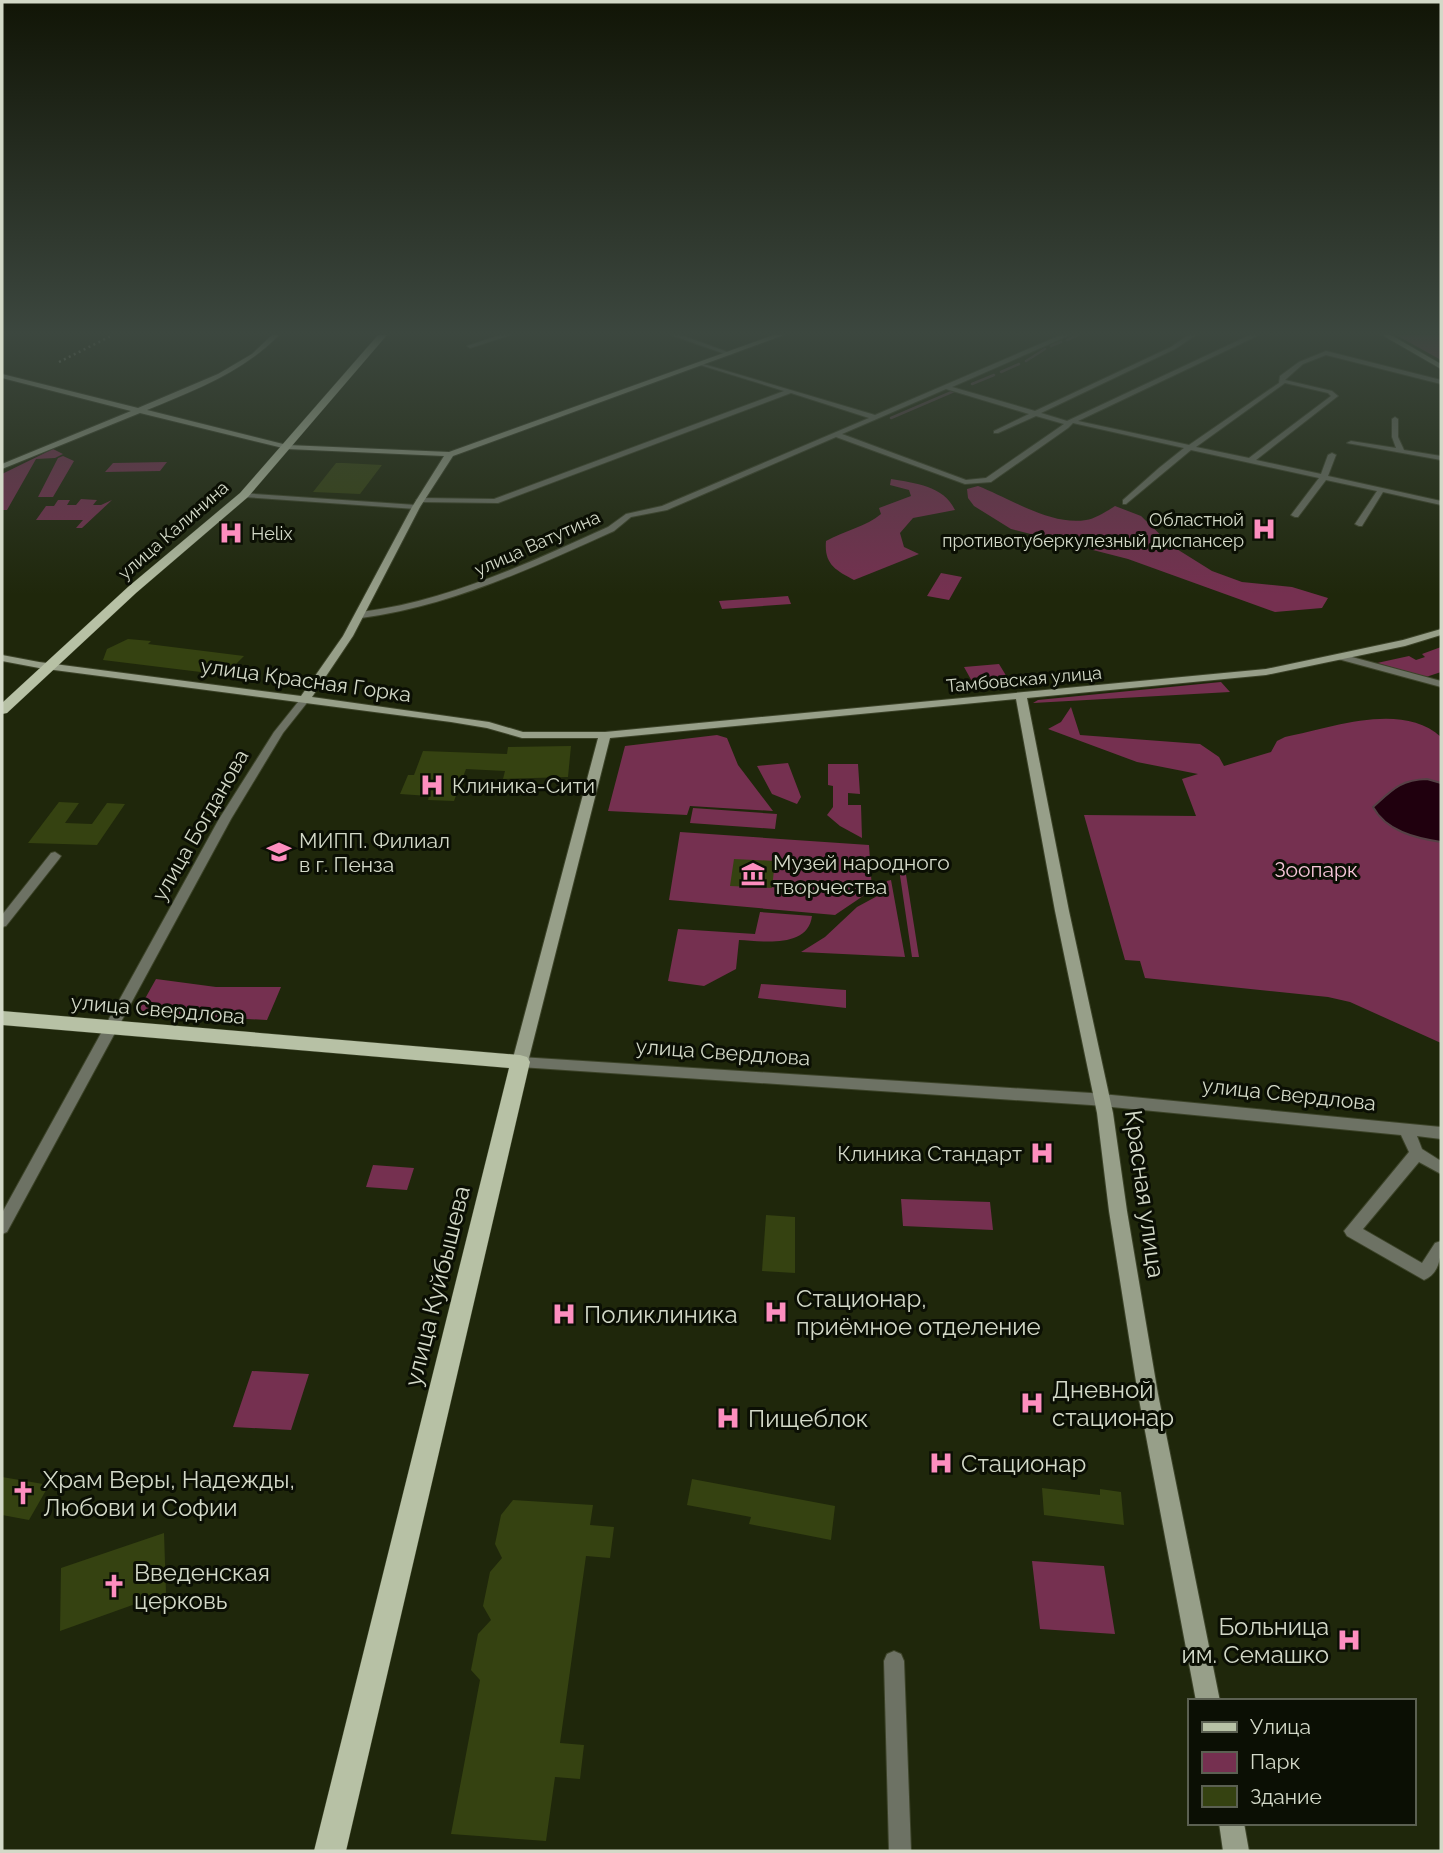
<svg xmlns="http://www.w3.org/2000/svg" width="1443" height="1853" font-family="Raleway,sans-serif">
<style>
.green{fill:#753050}
.water{fill:#20000e;stroke:#564146;stroke-width:2}
.lines{fill:none;stroke-linecap:round;stroke-linejoin:round}
.stream{stroke:#564146;stroke-width:2.5}
.building{fill:#354211}
.street-casing{stroke:#3c4329;stroke-width:2}
.secondary-casing{stroke:#3c4329;stroke-width:2}
.primary-casing{stroke:#3c4329;stroke-width:1}
.street{fill:#6d7264;fill-rule:evenodd}
.secondary{fill:#979f89;fill-rule:evenodd}
.primary{fill:#b7c1a5;fill-rule:evenodd}
.rail{stroke:#a4aa96;stroke-width:2.5;stroke-dasharray:2 3.5;stroke-linecap:butt}
.labels{text-anchor:middle;dominant-baseline:central;stroke-width:6;stroke-linejoin:round;paint-order:stroke}
.far-poi-label{font-size:18px;fill:#d3d9c8;stroke:#0b0f04;text-anchor:end}
.far-street-label{font-size:18px;fill:#d3d9c8;stroke:#0b0f04}
.street-label{font-size:21px;fill:#d3d9c8;stroke:#0b0f04}
.poi-label{font-size:21px;fill:#d3d9c8;stroke:#0b0f04;text-anchor:start}
.park-label{font-size:21px;fill:#f6c5d8;stroke:#0b0f04}
.near-street-label{font-size:24px;fill:#d3d9c8;stroke:#0b0f04}
.near-poi-label{font-size:24px;fill:#d3d9c8;stroke:#0b0f04;text-anchor:start}
</style>
<rect width="100%" height="100%" fill="#1f270b"/>
<path class="green" d="M 1396,335 L 1441,335 L 1441,360 Z
M 53,449 L 63,454 L 55,458 L 36,459 L 7,510 L 2,510 L 2,474 Z
M 63,456 L 74,461 L 53,497 L 38,497 L 58,458 Z
M 167,462 L 160,471 L 105,472 L 113,463 Z
M 891,479 C 915,483 944,486 955,510 L 913,518 L 900,533 L 904,547 L 919,554 L 854,580 C 835,570 824,564 826,541 C 844,531 867,526 881,514 L 879,508 L 911,496 L 909,490 L 890,485 Z
M 978,486 C 1009,498 1051,526 1086,520 C 1095,519 1107,511 1115,506 L 1141,516 L 1172,546 L 1212,571 L 1242,582 L 1292,587 L 1328,598 L 1322,608 L 1275,612 L 1128,559 L 1011,529 L 974,506 L 968,498 L 967,489 Z
M 81,499 L 97,500 L 93,505 L 101,505 L 112,500 L 82,528 L 76,528 L 83,520 L 36,520 L 46,506 L 54,506 L 58,500 L 70,500 L 67,505 L 76,505 Z
M 941,573 L 962,577 L 949,600 L 927,596 Z
M 788,596 L 791,604 L 722,609 L 719,601 Z
M 1441,647 L 1441,672 L 1426,677 L 1377,663 L 1409,656 L 1416,660 L 1425,657 L 1422,654 Z
M 999,664 L 1010,682 L 974,685 L 964,667 Z
M 1221,682 L 1230,692 L 1033,703 L 1038,700 Z
M 1071,707 L 1080,735 L 1200,744 L 1219,757 L 1224,766 L 1271,752 L 1277,741 L 1285,737 C 1332,728 1401,701 1441,737 L 1441,1043 L 1350,1002 L 1328,997 L 1145,978 L 1140,961 L 1125,960 L 1084,815 L 1196,816 L 1182,779 L 1198,774 L 1137,762 L 1048,729 L 1061,722 Z
M 717,735 L 727,738 L 738,765 L 773,811 L 690,806 L 687,815 L 608,811 L 625,746 Z
M 788,763 L 801,797 L 797,804 L 772,794 L 757,766 Z
M 828,764 L 858,764 L 860,794 L 848,793 L 848,805 L 861,805 L 862,838 L 840,826 L 827,815 L 833,807 L 833,786 L 828,785 Z
M 693,808 L 777,814 L 775,829 L 690,823 Z
M 680,832 L 869,845 L 872,890 L 835,915 L 669,900 Z
M 898,862 L 904,862 L 919,957 L 912,957 Z
M 891,880 L 905,957 L 801,952 L 825,937 L 857,907 L 881,894 L 887,881 Z
M 760,912 L 812,916 C 808,949 761,941 739,940 L 736,969 L 704,986 L 668,981 L 678,929 L 755,934 Z
M 156,979 L 216,987 L 281,987 L 267,1020 L 137,1013 Z
M 761,984 L 846,990 L 846,1008 L 758,998 Z
M 373,1165 L 414,1168 L 407,1190 L 366,1187 Z
M 901,1199 L 990,1202 L 993,1230 L 903,1226 Z
M 252,1371 L 309,1374 L 291,1430 L 233,1427 Z
M 1032,1561 L 1104,1566 L 1115,1634 L 1040,1629 Z"/>
<path class="water" d="M 1427,779 L 1441,783 L 1441,842 C 1415,838 1386,831 1373,807 C 1393,789 1400,780 1427,779 Z"/>
<g class="lines">
<path class="stream" d="M 1067,340 L 1078,335
M 1051,346 L 1061,342
M 1026,361 L 1045,349
M 1001,372 L 1019,364
M 972,384 L 994,375
M 891,418 L 954,391"/>
</g>
<path class="building" d="M 336,463 L 344,463 L 382,465 L 360,494 L 313,492 Z
M 128,639 L 151,641 L 148,644 L 244,656 L 225,675 L 103,660 L 107,649 Z
M 571,746 L 568,777 L 503,779 L 505,771 L 466,769 L 454,801 L 428,800 L 429,796 L 400,794 L 408,775 L 414,775 L 423,751 L 507,754 L 508,747 Z
M 59,802 L 79,803 L 65,823 L 92,824 L 107,803 L 125,804 L 97,845 L 28,843 Z
M 734,859 L 775,861 L 772,888 L 730,886 Z
M 766,1215 L 795,1217 L 795,1273 L 762,1271 Z
M 2,1477 L 49,1485 L 29,1520 L 2,1515 Z
M 692,1479 L 835,1506 L 831,1540 L 749,1524 L 751,1517 L 687,1505 Z
M 1042,1488 L 1100,1495 L 1100,1489 L 1121,1492 L 1124,1525 L 1044,1515 Z
M 513,1500 L 593,1505 L 590,1525 L 614,1527 L 610,1558 L 586,1556 L 560,1743 L 584,1745 L 580,1779 L 555,1777 L 546,1841 L 451,1834 L 480,1680 L 471,1670 L 478,1634 L 491,1620 L 483,1606 L 490,1572 L 502,1558 L 495,1544 L 501,1515 Z
M 164,1533 L 166,1593 L 60,1631 L 61,1568 Z"/>
<g class="lines">
<g class="street-casing">
<path id="street" d="M 500,335 L 511,335 L 470,348 L 467,346 Z
M 671,335 L 681,335 L 733,354 L 728,355 Z
M 1061,335 L 1070,335 L 952,387 L 1035,411 L 1171,347 L 1188,335 L 1196,335 L 1175,349 L 1041,413 L 1067,421 L 1250,335 L 1259,335 L 1078,421 L 1189,445 L 1279,383 L 1280,376 L 1299,362 L 1326,351 L 1441,380 L 1441,384 L 1326,355 L 1303,364 L 1285,380 L 1332,391 L 1338,396 L 1256,460 L 1321,474 L 1328,455 L 1332,453 L 1336,455 L 1328,476 L 1441,501 L 1441,505 L 1383,492 L 1362,526 L 1359,526 L 1355,524 L 1377,491 L 1326,480 L 1298,517 L 1295,517 L 1291,515 L 1319,478 L 1191,450 L 1126,504 L 1123,504 L 1123,500 L 1159,468 L 1184,448 L 1073,423 L 1068,428 L 991,482 L 965,484 L 836,437 L 667,510 L 631,517 L 614,531 C 532,568 451,606 361,618 L 357,615 L 361,612 C 449,601 528,563 608,527 L 626,514 L 662,506 L 869,418 L 791,393 L 498,503 L 420,502 L 416,500 L 420,498 L 494,499 L 784,391 L 700,365 L 700,363 L 875,415 ZM 1285,383 L 1328,393 L 1331,396 L 1249,458 L 1196,447 ZM 946,389 L 1029,414 L 994,431 L 994,433 L 998,433 L 1036,416 L 1064,424 L 986,478 L 966,480 L 842,434 Z
M 1395,417 L 1398,419 L 1398,437 L 1404,450 L 1441,456 L 1441,460 L 1347,443 L 1351,441 L 1396,448 L 1392,437 L 1392,419 Z
M 241,493 L 416,505 L 420,507 L 416,509 L 244,497 L 241,497 Z
M 1341,654 L 1441,681 L 1441,687 L 1338,659 L 1336,657 Z
M 305,696 L 310,699 L 283,733 L 231,819 L 7,1232 L 2,1234 L 2,1213 L 219,819 L 274,732 L 302,697 Z
M 55,852 L 61,856 L 59,859 L 6,926 L 2,927 L 2,915 L 51,853 Z
M 520,1057 L 1091,1093 L 1441,1127 L 1441,1139 L 1417,1136 L 1422,1149 L 1441,1161 L 1441,1174 L 1419,1162 L 1363,1229 L 1422,1263 L 1435,1243 L 1441,1241 C 1441,1257 1440,1273 1424,1280 L 1347,1236 L 1344,1231 L 1409,1152 L 1401,1135 L 1091,1105 L 520,1067 L 515,1066 L 513,1062 L 515,1058 Z
M 894,1651 L 901,1654 L 904,1661 L 911,1851 L 889,1851 L 884,1661 L 887,1654 Z"/>
</g>
<g class="secondary-casing">
<path id="secondary" d="M 272,335 L 279,335 C 242,373 194,390 147,410 L 287,445 L 449,452 L 774,335 L 784,335 L 453,456 L 420,507 L 353,636 L 312,697 L 489,722 L 523,732 L 605,732 L 1266,669 L 1403,640 L 1441,629 L 1441,635 L 1405,646 L 1266,675 L 1027,698 L 1069,911 L 1113,1113 L 1127,1211 L 1158,1394 L 1220,1701 L 1196,1701 L 1138,1394 L 1109,1211 L 1097,1113 L 1055,911 L 1016,699 L 610,738 L 528,1062 L 526,1066 L 520,1068 L 514,1066 L 512,1062 L 598,738 L 522,738 L 487,728 L 451,722 L 39,668 L 2,661 L 2,655 L 39,662 L 301,696 L 343,636 L 412,507 L 444,456 L 287,449 L 140,413 L 2,469 L 2,464 L 131,411 L 2,378 L 2,374 L 138,408 L 218,374 L 252,354 Z
M 1382,335 L 1391,335 L 1441,364 L 1441,369 Z
M 1219,1823 L 1244,1823 L 1249,1851 L 1223,1851 Z"/>
</g>
<g class="primary-casing">
<path id="primary" d="M 378,335 L 387,335 L 248,497 L 136,593 L 7,713 L 2,714 L 2,703 L 128,587 L 240,493 Z
M 2,1011 L 520,1055 L 527,1057 L 530,1062 L 346,1851 L 314,1851 L 509,1068 L 2,1025 Z"/>
</g>
<use href="#street" class="street"/>
<use href="#secondary" class="secondary"/>
<use href="#primary" class="primary"/>
<path class="rail" d="M 59,362 L 113,335"/>
</g>
<linearGradient id="sky" x2="0" y2="1"><stop stop-color="#111506"/><stop offset="0.56" stop-color="#3c473f"/><stop offset="1" stop-color="#3c473f" stop-opacity="0"/></linearGradient>
<rect width="1443" height="595" fill="url(#sky)"/>
<defs>
<g id="hospital-bare" transform="scale(1.89)"><path d="M-5-5h3v3.5h4V-5h3V5h-3V1.5h-4V5h-3Z" fill="#fd8ebf" stroke="#0b0f04" stroke-width="2.5" paint-order="stroke"/></g>
<g id="university-bare" transform="scale(1.89)"><path d="M0-5L7-2L0 1L-7-2ZM-4 1L0 2.5L4 1V4Q0 6-4 4Z" fill="#fd8ebf" stroke="#0b0f04" stroke-width="2.5" paint-order="stroke"/></g>
<g id="museum-bare" transform="scale(1.89)"><path d="M0-6L6-3V-2H-6V-3ZM-5-1h2V3h-2ZM-1-1h2V3h-2ZM3-1h2V3H3ZM-6 4H6V6H-6Z" fill="#fd8ebf" stroke="#0b0f04" stroke-width="2.5" paint-order="stroke"/></g>
<g id="church-bare" transform="scale(1.89)"><path d="M-1.2-6h2.4v3.5h3.3v2.4h-3.3V6h-2.4V-.1h-3.3v-2.4h3.3Z" fill="#fd8ebf" stroke="#0b0f04" stroke-width="2.5" paint-order="stroke"/></g>
</defs>
<g fill-rule="evenodd">
<use href="#hospital-bare" x="1264" y="529"/>
<use href="#hospital-bare" x="231" y="533"/>
<use href="#hospital-bare" x="432" y="785"/>
<use href="#university-bare" x="279" y="852"/>
<use href="#museum-bare" x="753" y="874"/>
<use href="#hospital-bare" x="1042" y="1153"/>
<use href="#hospital-bare" x="776" y="1312"/>
<use href="#hospital-bare" x="564" y="1314"/>
<use href="#hospital-bare" x="1032" y="1403"/>
<use href="#hospital-bare" x="728" y="1418"/>
<use href="#hospital-bare" x="941" y="1463"/>
<use href="#church-bare" x="23" y="1493"/>
<use href="#church-bare" x="114" y="1586"/>
<use href="#hospital-bare" x="1349" y="1640"/>
</g>
<g class="labels">
<g class="far-poi-label">
<text x="1244" y="519">Областной<tspan x="1244" dy="21">противотуберкулезный диспансер</tspan></text>
<text x="251" y="533" text-anchor="start">Helix</text>
</g>
<g class="far-street-label">
<text transform="translate(173 530) rotate(-41)">улица Калинина</text>
<text transform="translate(537 543) rotate(-24)">улица Ватутина</text>
<text transform="translate(1024 679) rotate(-5)">Тамбовская улица</text>
</g>
<g class="street-label">
<text transform="translate(306 680) rotate(8)">улица Красная Горка</text>
<text transform="translate(200 825) rotate(-60)">улица Богданова</text>
<text transform="translate(158 1009) rotate(5)">улица Свердлова</text>
<text transform="translate(723 1052) rotate(4)">улица Свердлова</text>
<text transform="translate(1289 1094) rotate(6)">улица Свердлова</text>
</g>
<g class="poi-label">
<text x="452" y="785">Клиника-Сити</text>
<text x="299" y="840">МИПП. Филиал<tspan x="299" dy="24">в г. Пенза</tspan></text>
<text x="773" y="862">Музей народного<tspan x="773" dy="24">творчества</tspan></text>
<text x="1022" y="1153" text-anchor="end">Клиника Стандарт</text>
</g>
<g class="park-label">
<text x="1316" y="869">Зоопарк</text>
</g>
<g class="near-street-label">
<text transform="translate(1145 1194) rotate(82)">Красная улица</text>
<text transform="translate(437 1286) rotate(-76)">улица Куйбышева</text>
</g>
<g class="near-poi-label">
<text x="796" y="1298">Стационар,<tspan x="796" dy="28">приёмное отделение</tspan></text>
<text x="584" y="1314">Поликлиника</text>
<text x="1052" y="1389">Дневной<tspan x="1052" dy="28">стационар</tspan></text>
<text x="748" y="1418">Пищеблок</text>
<text x="961" y="1463">Стационар</text>
<text x="43" y="1479">Храм Веры, Надежды,<tspan x="43" dy="28">Любови и Софии</tspan></text>
<text x="134" y="1572">Введенская<tspan x="134" dy="28">церковь</tspan></text>
<text x="1329" y="1626" text-anchor="end">Больница<tspan x="1329" dy="28">им. Семашко</tspan></text>
</g>
</g>
<rect width="1443" height="1853" fill="none" stroke="#d3d9c8" stroke-width="7"/>
<rect x="1188" y="1699" width="228" height="126" fill="#0b0f04" stroke="#5b6052" stroke-width="2"/>
<rect x="1202" y="1722" width="35" height="10" fill="#b7c1a5" stroke="#5b6052" stroke-width="2"/>
<text x="1250" y="1734" font-size="21" fill="#d3d9c8">Улица</text>
<rect x="1202" y="1752" width="35" height="21" fill="#753050" stroke="#5b6052" stroke-width="2"/>
<text x="1250" y="1769" font-size="21" fill="#d3d9c8">Парк</text>
<rect x="1202" y="1786" width="35" height="21" fill="#354211" stroke="#5b6052" stroke-width="2"/>
<text x="1250" y="1804" font-size="21" fill="#d3d9c8">Здание</text>
</svg>
